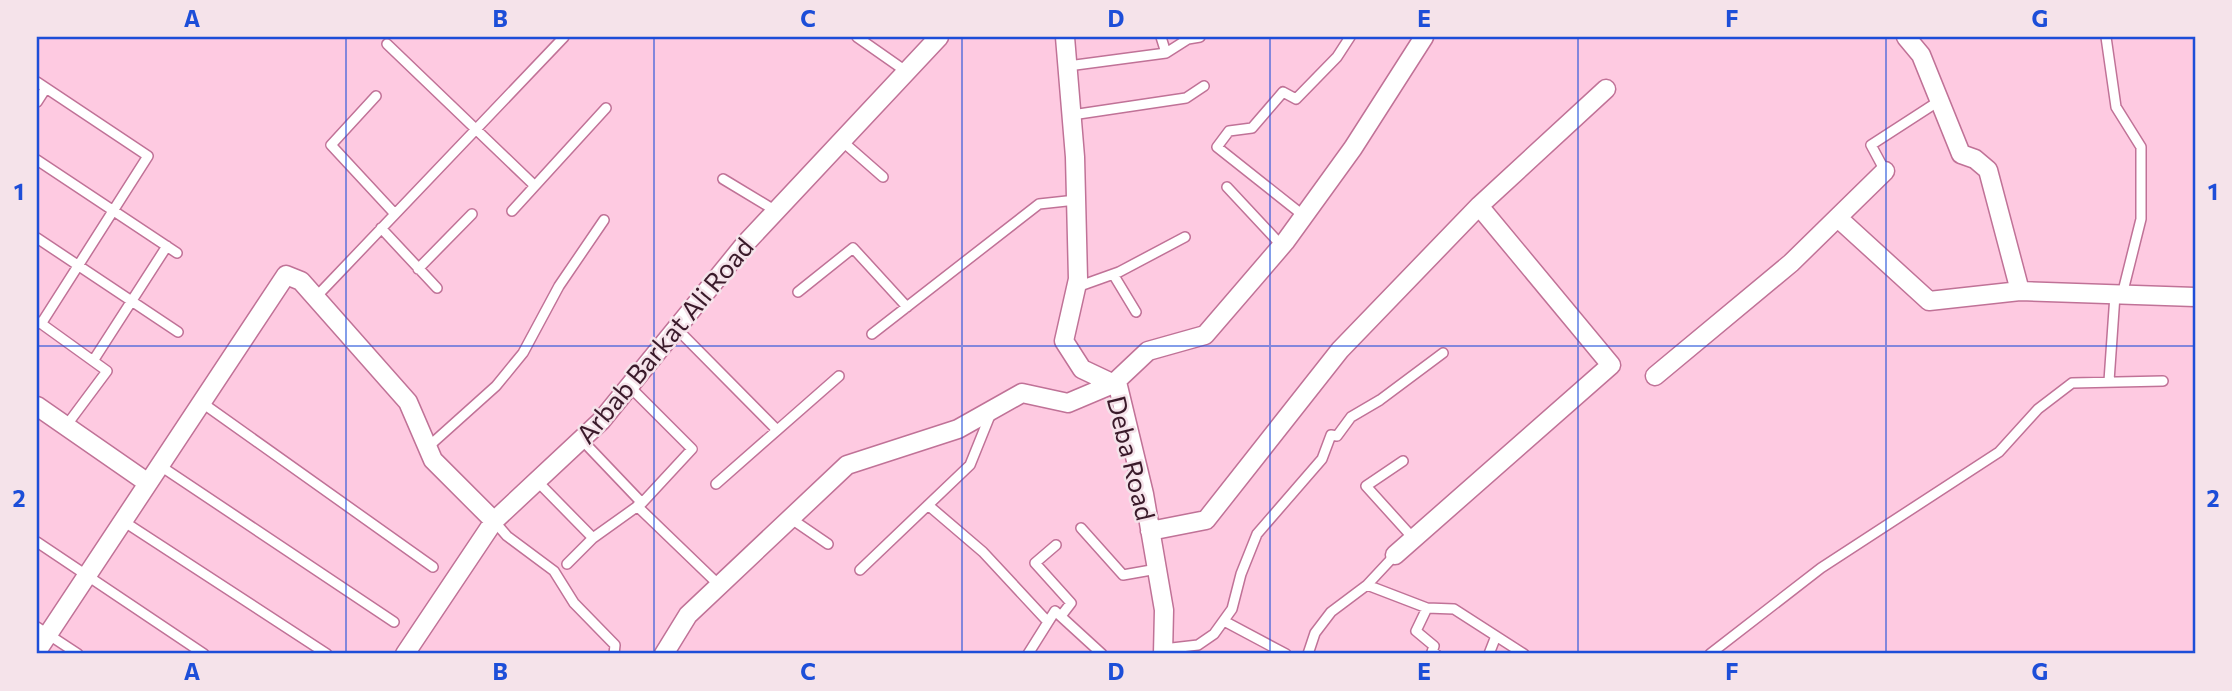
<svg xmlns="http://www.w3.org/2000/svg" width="2232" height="691" font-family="Commissioner,sans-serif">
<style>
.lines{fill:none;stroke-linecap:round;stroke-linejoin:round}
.lane-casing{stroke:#c07297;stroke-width:12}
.street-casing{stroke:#c07297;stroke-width:21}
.lane{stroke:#fff;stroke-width:9}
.street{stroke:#fff;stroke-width:18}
.grid{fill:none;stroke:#1d4ed8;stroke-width:2;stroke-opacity:0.55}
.labels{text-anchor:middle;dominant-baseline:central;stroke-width:5;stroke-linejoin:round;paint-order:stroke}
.street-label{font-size:26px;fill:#3a1a2a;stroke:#f5e3ea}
.neatline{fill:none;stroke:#1d4ed8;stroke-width:2.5}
.grid-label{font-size:23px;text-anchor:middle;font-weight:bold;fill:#1d4ed8}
</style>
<rect width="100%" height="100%" fill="#fecae1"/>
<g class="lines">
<g class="lane-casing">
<path id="lane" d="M 857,37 L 907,72
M 1161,37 L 1166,53
M 2106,37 L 2116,107 L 2141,147 L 2141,219 L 2122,295
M 387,44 L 534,185
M 1068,66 L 1166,53 L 1188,39 L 1200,37
M 37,82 L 148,156 L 41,324
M 376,96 L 331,145 L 395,214
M 37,102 L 46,88
M 1072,115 L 1186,98 L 1204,86
M 842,141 L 883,177
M 37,160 L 177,253
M 1885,171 L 1871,145 L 1939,101
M 723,179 L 776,211
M 1227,187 L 1282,246
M 512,211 L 606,108
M 1304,216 L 1217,147 L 1229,131 L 1252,128 L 1283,92 L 1296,99 L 1337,57 L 1350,37
M 381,228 L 437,288
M 37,238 L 178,332
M 418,269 L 472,214
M 1113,274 L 1136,312
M 1077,287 L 1119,272 L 1185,237
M 798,292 L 853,248 L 907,307
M 316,297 L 564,37
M 39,322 L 107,371 L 66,426
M 676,328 L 777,430
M 872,334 L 1039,204 L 1076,200
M 93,361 L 167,246
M 2109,381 L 2115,295
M 201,402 L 433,567
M 581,439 L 642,503
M 428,447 L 496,386 L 523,353 L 559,286 L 604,220
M 1403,461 L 1366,486 L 1413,538
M 159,465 L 394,622
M 537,481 L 593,538
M 716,484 L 839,376
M 928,505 L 983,552 L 1048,622
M 637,506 L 719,585
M 790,518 L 828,544
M 123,521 L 327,654
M 494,521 L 507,536 L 554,571 L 574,603 L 615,645 L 614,654
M 1081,528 L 1123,575 L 1157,569
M 37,542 L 204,654
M 1056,545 L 1035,563 L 1071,603 L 1061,616
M 567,564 L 593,538 L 642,503 L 692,449 L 629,386
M 860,570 L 970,465 L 991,413
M 1367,585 L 1427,608 L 1454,609 L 1524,654
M 1427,608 L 1416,631 L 1434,646 L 1432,652 L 1436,654
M 1224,621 L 1286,654
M 37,627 L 78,654
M 1163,649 L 1198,645 L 1214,634 L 1232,609 L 1241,574 L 1257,534 L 1322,459 L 1331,435 L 1337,436 L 1351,417 L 1380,400 L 1443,353
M 1028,654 L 1055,611 L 1102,654
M 1308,654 L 1315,633 L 1331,612 L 1367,585 L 1395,555
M 1489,654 L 1496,636
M 1710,654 L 1821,568 L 1999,452 L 2038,409 L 2072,383 L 2163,381"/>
</g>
<g class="street-casing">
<path id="street" d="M 1065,37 L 1075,157 L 1078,279 L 1064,341 L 1082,369 L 1118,386 L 1144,494 L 1164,610 L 1163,654
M 1906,37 L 1921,55 L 1961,154 L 1975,159 L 1988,170 L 2020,291
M 1838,218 L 1929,301 L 2020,291 L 2195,297
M 1655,376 L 1791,263 L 1885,171
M 37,406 L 148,483
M 1150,531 L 1206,520 L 1340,350 L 1479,206 L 1606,89
M 1395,555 L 1611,365 L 1479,206
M 37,651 L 286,275 L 301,281 L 408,402 L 433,460 L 494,521
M 405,654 L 494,521 L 601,421 L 745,244 L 939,37
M 664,654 L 688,615 L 847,465 L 958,429 L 1022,393 L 1068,403 L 1113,384 L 1148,351 L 1205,335 L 1285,242 L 1353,148 L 1424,37"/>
</g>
<use href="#lane" class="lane"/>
<use href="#street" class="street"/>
</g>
<path class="grid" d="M 346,37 L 346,654M 654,37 L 654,654M 962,37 L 962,654M 1270,37 L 1270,654M 1578,37 L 1578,654M 1886,37 L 1886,654M 37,346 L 2195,346"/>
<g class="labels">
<g class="street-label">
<text transform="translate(664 340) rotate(-50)">Arbab Barkat Ali Road</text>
<text transform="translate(1132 458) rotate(76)">Deba Road</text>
</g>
</g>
<rect width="2232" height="691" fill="none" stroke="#f5e3ea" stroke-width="77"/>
<rect x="38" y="38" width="2156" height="614" class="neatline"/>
<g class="grid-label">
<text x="192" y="27">A</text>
<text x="500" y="27">B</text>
<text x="808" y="27">C</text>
<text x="1116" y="27">D</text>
<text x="1424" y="27">E</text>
<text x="1732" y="27">F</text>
<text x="2040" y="27">G</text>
<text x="19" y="200">1</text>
<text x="2213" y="200">1</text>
<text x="19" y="507">2</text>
<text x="2213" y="507">2</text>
<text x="192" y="680">A</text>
<text x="500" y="680">B</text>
<text x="808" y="680">C</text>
<text x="1116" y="680">D</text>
<text x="1424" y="680">E</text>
<text x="1732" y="680">F</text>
<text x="2040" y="680">G</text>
</g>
</svg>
